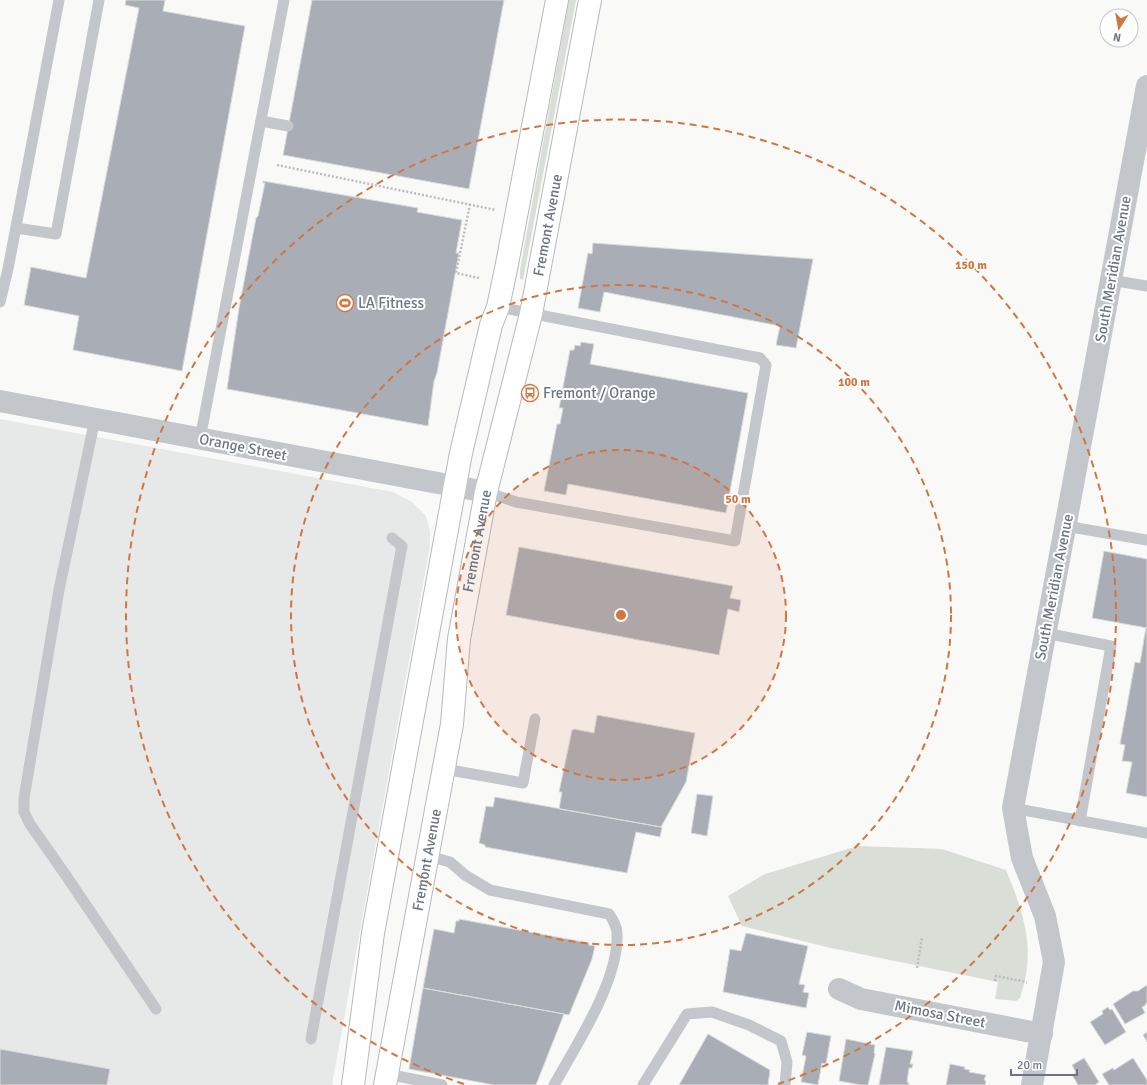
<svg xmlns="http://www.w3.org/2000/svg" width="1147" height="1085" font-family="Signika,sans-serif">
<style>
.built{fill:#e7e8e8}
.green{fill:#d9ded7}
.building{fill:#a9aeb6;stroke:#dbdbda}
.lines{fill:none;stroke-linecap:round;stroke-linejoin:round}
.secondary-casing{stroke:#b6b9be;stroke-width:24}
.path{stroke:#bbbdc0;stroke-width:2.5;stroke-dasharray:2 2;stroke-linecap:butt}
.service{stroke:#c3c6ca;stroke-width:11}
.minor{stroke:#c3c6ca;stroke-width:22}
.secondary{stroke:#fff;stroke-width:22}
.ring{fill:none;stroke:#d3753e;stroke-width:2;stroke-dasharray:7 5}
.labels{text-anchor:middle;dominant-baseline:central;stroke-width:4;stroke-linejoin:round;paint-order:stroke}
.street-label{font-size:15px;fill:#6b7685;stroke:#fff}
.poi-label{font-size:15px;fill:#6b7685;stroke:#fff;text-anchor:start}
.centre{fill:#d3753e;stroke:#fff;stroke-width:2}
.ring-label{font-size:12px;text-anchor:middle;font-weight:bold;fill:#d3753e;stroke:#fff;stroke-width:4;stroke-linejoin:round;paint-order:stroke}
</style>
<rect width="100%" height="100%" fill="#f9f9f8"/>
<path class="built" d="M 0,419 L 393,492 L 412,502 L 426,516 L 430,531 L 430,546 L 332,1085 L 0,1085 Z"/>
<path class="green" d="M 569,0 L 576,0 L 523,280 L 520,279 L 520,270 Z
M 858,846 L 942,849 L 1006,870 C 1019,901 1031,934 1027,967 C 1026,977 1023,988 1020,998 L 1016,1001 L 995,999 L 998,982 L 831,948 L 742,926 L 728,896 L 765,874 Z"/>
<path class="building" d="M 126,0 L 165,0 L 163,11 L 245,26 L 182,371 L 73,350 L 79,316 L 24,305 L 31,267 L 86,278 L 139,8 L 125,5 Z
M 312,0 L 504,0 L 469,189 L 283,155 Z
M 263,181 L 418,208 L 417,212 L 462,220 L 456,253 L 459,253 L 437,373 L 434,381 L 428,426 L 227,389 L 239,308 L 256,218 L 258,216 L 265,183 L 263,183 Z
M 593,243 L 813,259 L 796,348 L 776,345 L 780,326 L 604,292 L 600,312 L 578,308 L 588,253 L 592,254 Z
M 581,342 L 594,344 L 590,364 L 748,393 L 726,513 L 568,484 L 566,495 L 544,491 L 557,424 L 560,424 L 563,408 L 559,408 L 570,350 L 574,350 L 575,345 L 580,346 Z
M 519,547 L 733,586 L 730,598 L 741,600 L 739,612 L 728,609 L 719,655 L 506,615 Z
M 1104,551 L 1147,559 L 1147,628 L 1092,618 Z
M 1146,627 L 1147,628 L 1147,797 L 1126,793 L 1132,762 L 1122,761 L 1125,745 L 1120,744 L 1135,662 L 1140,663 Z
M 597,715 L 695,733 L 686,782 L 661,827 L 559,809 L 562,792 L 559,792 L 572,730 L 573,730 L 574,729 L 594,733 Z
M 697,794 L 713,796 L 707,836 L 691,833 Z
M 495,797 L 661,827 L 662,828 L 660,837 L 636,832 L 627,873 L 485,847 L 485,845 L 479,843 L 486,806 L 493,807 Z
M 459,919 L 589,943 L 589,945 L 595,946 L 592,959 L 569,1015 L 423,988 L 434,929 L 454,933 L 456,921 L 459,921 Z
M 746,933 L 808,946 L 799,984 L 805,985 L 803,992 L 809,993 L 806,1008 L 723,992 L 730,949 L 741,951 Z
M 1147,985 L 1147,1003 L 1145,1004 L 1146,1005 L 1142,1007 L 1145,1013 L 1125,1024 L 1113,1004 L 1133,991 L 1138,991 Z
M 423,988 L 564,1014 L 536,1085 L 494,1085 L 409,1069 Z
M 1108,1007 L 1110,1010 L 1112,1009 L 1126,1032 L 1105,1045 L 1090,1022 L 1103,1014 L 1102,1011 Z
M 807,1032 L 831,1036 L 826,1064 L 822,1063 L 818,1085 L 801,1082 L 806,1056 L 802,1055 Z
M 1147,1032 L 1147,1042 L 1143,1035 Z
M 708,1034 L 770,1070 L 768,1085 L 679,1085 Z
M 846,1039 L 875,1045 L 874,1053 L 875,1054 L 868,1085 L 861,1085 L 839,1081 Z
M 886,1047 L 913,1051 L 910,1064 L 913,1064 L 912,1068 L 909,1068 L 907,1082 L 909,1083 L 908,1085 L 879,1085 Z
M 0,1049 L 110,1069 L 107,1085 L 0,1085 Z
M 1084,1058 L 1099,1082 L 1095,1085 L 1078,1085 L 1072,1075 L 1076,1073 L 1072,1065 Z
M 1133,1058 L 1147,1080 L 1147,1085 L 1109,1085 L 1102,1074 L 1113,1068 L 1114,1070 Z
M 950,1064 L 965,1067 L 964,1069 L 970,1070 L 969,1072 L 986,1075 L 984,1080 L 986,1081 L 985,1085 L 946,1085 Z"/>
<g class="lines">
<g class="secondary-casing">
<g id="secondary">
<path d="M 353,1085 L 373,933 L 461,453 L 491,325 L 498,307 L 507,264 L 557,0"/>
<path id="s1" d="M 385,1085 L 452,724 L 459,639 L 486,492 L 531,314 L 590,0"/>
</g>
</g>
<path class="path" d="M 277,165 L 496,210
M 470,204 L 456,273 L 479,278
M 917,968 L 922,937
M 995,981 L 996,976 L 1027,982"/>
<path class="service" d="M 261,121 L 288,126
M 16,228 L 56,234 L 99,0
M 1111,280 L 1147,286
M 0,302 L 8,269 L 59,0
M 95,419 L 59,590 L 24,798 L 24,812 L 30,824 L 67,877 L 156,1009
M 200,439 L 284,0
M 486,492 L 516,502 L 735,541 L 766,365 L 760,358 L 498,307
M 1065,526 L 1147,540
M 1045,633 L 1111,646 L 1080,821
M 444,769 L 523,783 L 535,719
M 1013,808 L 1147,833
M 428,856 L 450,862 L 465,875 L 490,890 L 609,914 C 613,920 617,926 617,934 C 619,980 577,1044 554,1085
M 311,1039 L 402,546 L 392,538
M 387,1074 L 442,1085
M 643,1085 L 687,1014 L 712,1012 L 749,1025 L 781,1041 L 787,1062 L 785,1085"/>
<path class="minor" d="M 0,401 L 486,492
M 839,989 L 861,999 L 1042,1034
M 1032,1085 L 1054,962 L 1045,916 L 1022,858 L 1013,808 L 1147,86"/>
<use href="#secondary" class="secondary"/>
</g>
<circle cx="621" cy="615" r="165" fill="#d3753e" fill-opacity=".12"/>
<g class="ring">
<circle cx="621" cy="615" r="165"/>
<circle cx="621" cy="615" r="330"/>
<path d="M464 1084A495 495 0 1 1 778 1084"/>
</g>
<defs>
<g id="stadium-ring" transform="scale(0.9)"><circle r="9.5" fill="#fff" stroke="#d3753e" stroke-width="1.5"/><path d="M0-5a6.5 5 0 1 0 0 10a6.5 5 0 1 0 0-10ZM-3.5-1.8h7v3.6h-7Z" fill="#d3753e"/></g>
<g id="bus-ring" transform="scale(0.9)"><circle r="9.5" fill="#fff" stroke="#d3753e" stroke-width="1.5"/><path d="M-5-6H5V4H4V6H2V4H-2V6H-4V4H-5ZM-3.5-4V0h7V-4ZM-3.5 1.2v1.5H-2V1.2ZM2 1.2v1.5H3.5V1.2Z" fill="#d3753e"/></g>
</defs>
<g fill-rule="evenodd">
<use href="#stadium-ring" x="345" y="303"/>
<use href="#bus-ring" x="530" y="393"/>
</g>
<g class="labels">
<g class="street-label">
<text stroke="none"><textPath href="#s1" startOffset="876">Fremont Avenue</textPath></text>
<text transform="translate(1113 269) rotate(-80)">South Meridian Avenue</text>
<text transform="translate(243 447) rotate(11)">Orange Street</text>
<text stroke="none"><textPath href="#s1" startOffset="552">Fremont Avenue</textPath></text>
<text transform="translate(1054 587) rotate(-79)">South Meridian Avenue</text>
<text stroke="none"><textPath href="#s1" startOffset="229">Fremont Avenue</textPath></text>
<text transform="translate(940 1014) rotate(11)">Mimosa Street</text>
</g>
<g class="poi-label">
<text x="358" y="303">LA Fitness</text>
<text x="543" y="393">Fremont / Orange</text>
</g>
</g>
<circle cx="621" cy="615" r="6" class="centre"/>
<g class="ring-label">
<text x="971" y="269">150 m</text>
<text x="854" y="386">100 m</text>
<text x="738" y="503">50 m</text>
</g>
<g transform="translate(1119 28) rotate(191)"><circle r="19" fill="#ffffff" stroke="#c4c8ce"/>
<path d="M0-3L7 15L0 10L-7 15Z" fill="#d3753e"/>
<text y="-6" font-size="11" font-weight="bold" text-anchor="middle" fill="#6b7685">N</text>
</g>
<path d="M1011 1069v6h66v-6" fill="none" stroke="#6b7685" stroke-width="2"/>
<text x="1017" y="1069" font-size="12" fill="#6b7685" stroke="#ffffff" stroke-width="3" paint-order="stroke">20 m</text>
</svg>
